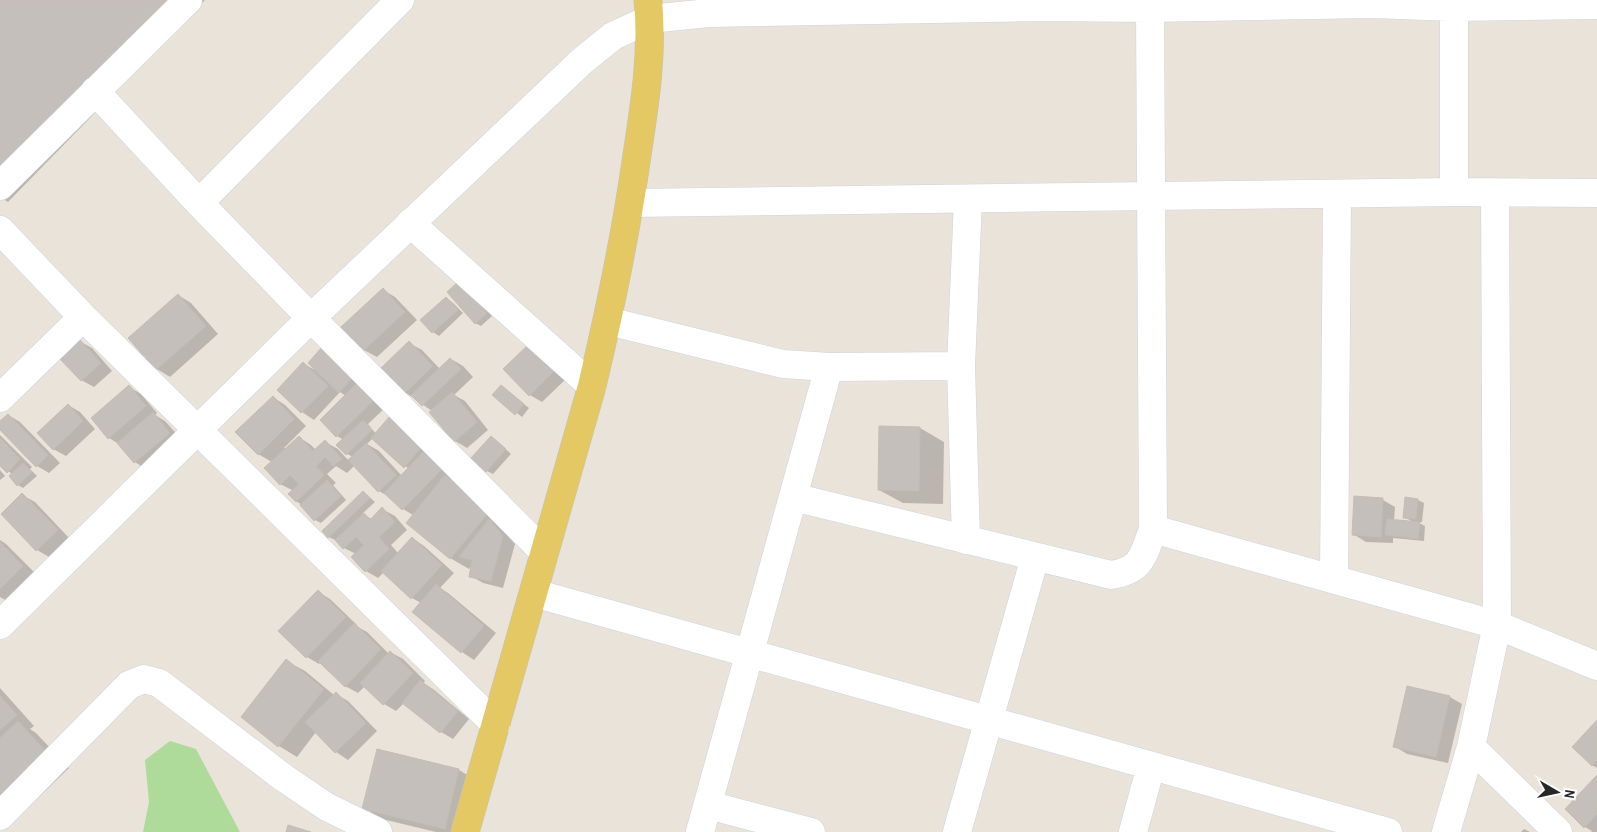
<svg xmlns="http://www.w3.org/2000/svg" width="1597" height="832" font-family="'Archivo Narrow',sans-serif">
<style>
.green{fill:#afdb9a}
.shadow{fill:#0003;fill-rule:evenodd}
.building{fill:#c4bfba;stroke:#c3beb4}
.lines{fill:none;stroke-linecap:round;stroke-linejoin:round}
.minor-casing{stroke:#cfd2df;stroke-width:29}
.major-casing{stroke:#c3c3c3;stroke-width:29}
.minor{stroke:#fff;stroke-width:28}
.major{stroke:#e3c864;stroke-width:28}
</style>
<rect width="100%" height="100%" fill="#e9e3da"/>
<path class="green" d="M 170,741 L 196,749 L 240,832 L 143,832 L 149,802 L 145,760 Z"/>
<path class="shadow" d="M 0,0 L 205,0 L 8,202 L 0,197 Z
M 465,286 L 492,316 L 481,326 L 475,323 Z
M 383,290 L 395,297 L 417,320 L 377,357 L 364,350 L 343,327 Z
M 178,295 L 191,303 L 218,334 L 170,377 L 157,369 L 130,338 Z
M 446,298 L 452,302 L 463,313 L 439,336 L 433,332 L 422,320 Z
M 79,341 L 92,348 L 112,371 L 94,387 L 81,380 Z
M 409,343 L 422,350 L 440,369 L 451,359 L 463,366 L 473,377 L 454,395 L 465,401 L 488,430 L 467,448 L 455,441 L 432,411 L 405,392 Z
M 530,345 L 567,378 L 542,402 L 530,395 Z
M 323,349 L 385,408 L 368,424 L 376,434 L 390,417 L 457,474 L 451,480 L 464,487 L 515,544 L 503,588 L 483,583 L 471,576 L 473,564 L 469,569 L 450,558 L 413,515 L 403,509 L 391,498 L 379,491 L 355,465 L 347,473 L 336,466 L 327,474 L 336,483 L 333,485 L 346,500 L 321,523 L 315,520 L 301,506 L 302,505 L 296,501 L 294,491 L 280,484 L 272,462 L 258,454 L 273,397 L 285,405 L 306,426 L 284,448 L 286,449 L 299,437 L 311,445 L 316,450 L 325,442 L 338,449 L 349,461 L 353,457 L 347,454 L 344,440 L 337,436 L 346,396 L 340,392 L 314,420 L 302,412 L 279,390 L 304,364 L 317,371 ZM 373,438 L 409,469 L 402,476 L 379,451 L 367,444 Z
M 501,386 L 529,408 L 522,417 L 494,395 Z
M 129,387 L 141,394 L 157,413 L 155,415 L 165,421 L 182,440 L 147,470 L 135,462 L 119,444 L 109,438 Z
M 68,405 L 80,412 L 95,429 L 66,456 L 53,449 Z
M 8,415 L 20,422 L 60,463 L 49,473 L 37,466 L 0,428 L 0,423 Z
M 880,428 L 920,428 L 944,442 L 943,504 L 903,503 L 879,490 Z
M 0,435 L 32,467 L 30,469 L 37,476 L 23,488 L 18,485 L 13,475 L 0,464 Z
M 492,437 L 511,454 L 493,474 L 487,471 Z
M 0,470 L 5,476 L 0,480 Z
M 364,492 L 375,502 L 362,514 L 372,519 L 382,509 L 395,516 L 407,530 L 391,545 L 398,553 L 412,538 L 424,546 L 454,573 L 440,588 L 448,593 L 496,633 L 474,660 L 462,652 L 414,612 L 421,603 L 412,598 L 384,572 L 378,578 L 366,571 L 356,554 L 344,548 L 336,539 L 335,540 L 329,537 Z
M 22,495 L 35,502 L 69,538 L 49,557 L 37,550 Z
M 1383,500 L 1395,507 L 1394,521 L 1413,522 L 1404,517 L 1418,500 L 1424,503 L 1422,522 L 1417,522 L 1425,526 L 1424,541 L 1393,538 L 1393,543 L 1366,542 L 1353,534 Z
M 0,540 L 6,544 L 35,573 L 7,601 L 0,597 Z
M 318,592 L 330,599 L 357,625 L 356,626 L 367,632 L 389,654 L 390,652 L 403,659 L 425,681 L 423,683 L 433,689 L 469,719 L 453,739 L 441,732 L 404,703 L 396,711 L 384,704 L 365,686 L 358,693 L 345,686 L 321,662 L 319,664 L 307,657 Z
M 286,661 L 305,671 L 334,695 L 336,694 L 348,701 L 377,731 L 348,760 L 336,752 L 316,732 L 297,757 L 279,746 L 243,717 Z
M 0,688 L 34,726 L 30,729 L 36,733 L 69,768 L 20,815 L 0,803 Z
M 1450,697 L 1462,704 L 1448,763 L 1407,754 L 1394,746 Z
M 1597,722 L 1597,768 L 1592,765 Z
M 378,751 L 459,770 L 477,781 L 465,832 L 436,832 L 382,819 L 364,808 Z
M 1597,777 L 1597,832 L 1591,832 L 1592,831 L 1585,827 L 1567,809 Z
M 1524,829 L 1530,832 L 1521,832 Z"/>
<path class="building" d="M 0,0 L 168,0 L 0,172 Z
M 459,281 L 487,313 L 475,324 L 447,292 Z
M 383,288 L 405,312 L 363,351 L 341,327 Z
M 178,294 L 206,326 L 156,370 L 128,338 Z
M 446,297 L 458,310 L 432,333 L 420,320 Z
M 79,339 L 101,363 L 81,381 L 59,358 Z
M 409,341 L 433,366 L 405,393 L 381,368 Z
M 530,343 L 555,370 L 529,396 L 503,369 Z
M 322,347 L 353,377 L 339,393 L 308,363 Z
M 450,358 L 461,369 L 422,406 L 411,395 Z
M 303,362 L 328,386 L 301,413 L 277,390 Z
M 357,383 L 374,400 L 336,437 L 320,420 Z
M 129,385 L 146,406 L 108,439 L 91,418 Z
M 501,385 L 524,404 L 515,415 L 492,395 Z
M 452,392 L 477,422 L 454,442 L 429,412 Z
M 273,396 L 294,419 L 258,455 L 235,432 Z
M 68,404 L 83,421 L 53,450 L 37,433 Z
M 153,412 L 170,433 L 134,463 L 117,443 Z
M 8,414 L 48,455 L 36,467 L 0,430 L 0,421 Z
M 390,416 L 423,445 L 404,468 L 371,438 Z
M 363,420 L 372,430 L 346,455 L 336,445 Z
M 879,426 L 920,427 L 919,491 L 878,490 Z
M 299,436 L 313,451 L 325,440 L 342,459 L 333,466 L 325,457 L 316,466 L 324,475 L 296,502 L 288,494 L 299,484 L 290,475 L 280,485 L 264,468 Z
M 491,436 L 506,449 L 486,472 L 471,458 Z
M 0,438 L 20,459 L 7,473 L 0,466 Z
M 366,443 L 396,475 L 378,492 L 348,460 Z
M 427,448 L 445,466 L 402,510 L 384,493 Z
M 23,463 L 32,472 L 17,486 L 9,476 Z
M 445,475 L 489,512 L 450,559 L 406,523 Z
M 327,480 L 341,496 L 314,521 L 300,505 Z
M 363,491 L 370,498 L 328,538 L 322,531 Z
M 22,493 L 58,530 L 36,551 L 1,514 Z
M 1354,496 L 1383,498 L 1381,537 L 1352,535 Z
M 1405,497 L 1418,499 L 1416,519 L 1403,518 Z
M 382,507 L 395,522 L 379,537 L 389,549 L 365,572 L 351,557 L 364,545 L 356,537 L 343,549 L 335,540 L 364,513 L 370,520 Z
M 489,519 L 503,536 L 491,581 L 469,577 L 472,560 L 459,557 Z
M 1387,519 L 1420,522 L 1418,539 L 1385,535 Z
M 412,537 L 442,565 L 411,599 L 381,571 Z
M 0,542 L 23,566 L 0,589 Z
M 436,584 L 484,626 L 461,653 L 412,612 Z
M 318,590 L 346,617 L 306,658 L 278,631 Z
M 354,623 L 381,649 L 345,687 L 318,661 Z
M 390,651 L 413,673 L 383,705 L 360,683 Z
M 286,659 L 324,689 L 278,747 L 241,717 Z
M 420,680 L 458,711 L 440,733 L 402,703 Z
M 1407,686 L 1450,696 L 1436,757 L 1393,747 Z
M 336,692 L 366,723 L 335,753 L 305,722 Z
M 0,696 L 17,715 L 0,730 Z
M 1597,720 L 1597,760 L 1592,766 L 1572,747 Z
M 18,721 L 51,757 L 0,805 L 0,738 Z
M 377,749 L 459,769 L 445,829 L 362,809 Z
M 1597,775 L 1597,814 L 1584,828 L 1565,809 Z
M 288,825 L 311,832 L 286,832 Z"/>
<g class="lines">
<g class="minor-casing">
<path id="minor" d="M 1454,7 L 1454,192
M 95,91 L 199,203 L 311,318 L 544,552
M 0,186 L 188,0
M 199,203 L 400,0
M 630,203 L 1454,192 L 1597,193
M 410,223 L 592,386
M 0,230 L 83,317 L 496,725
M 608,321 L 783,364 L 829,367 L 961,366
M 0,398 L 83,317
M 793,497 L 1111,575 C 1143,570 1143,555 1153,529 L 1150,8
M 1153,529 L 1497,625 L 1597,666
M 966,540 L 961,366 L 968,200
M 1334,579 L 1337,194
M 534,593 L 1388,832
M 0,625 L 311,318 L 582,61 L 613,36 L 650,19 L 708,13 L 1040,7 L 1150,8 L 1373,4 L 1454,7 L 1597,5
M 1471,747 L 1558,832
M 708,805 L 811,832
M 0,816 L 129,685 L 144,679 L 159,683 L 284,778 L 327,807 L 378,832
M 700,832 L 829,367
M 957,832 L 1035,557
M 1133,832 L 1151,766
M 1446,832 L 1471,747 L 1497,625 L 1495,193"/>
</g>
<g class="major-casing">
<path id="major" d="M 465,832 L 592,386 C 610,310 626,233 637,155 C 645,103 653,52 648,0"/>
</g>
<use href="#minor" class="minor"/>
<use href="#major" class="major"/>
</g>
<g transform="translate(1557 792) rotate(99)" stroke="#ffffff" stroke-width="4" paint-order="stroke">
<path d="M0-4L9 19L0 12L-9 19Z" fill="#272727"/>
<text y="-8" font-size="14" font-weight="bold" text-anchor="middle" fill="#272727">N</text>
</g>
</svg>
